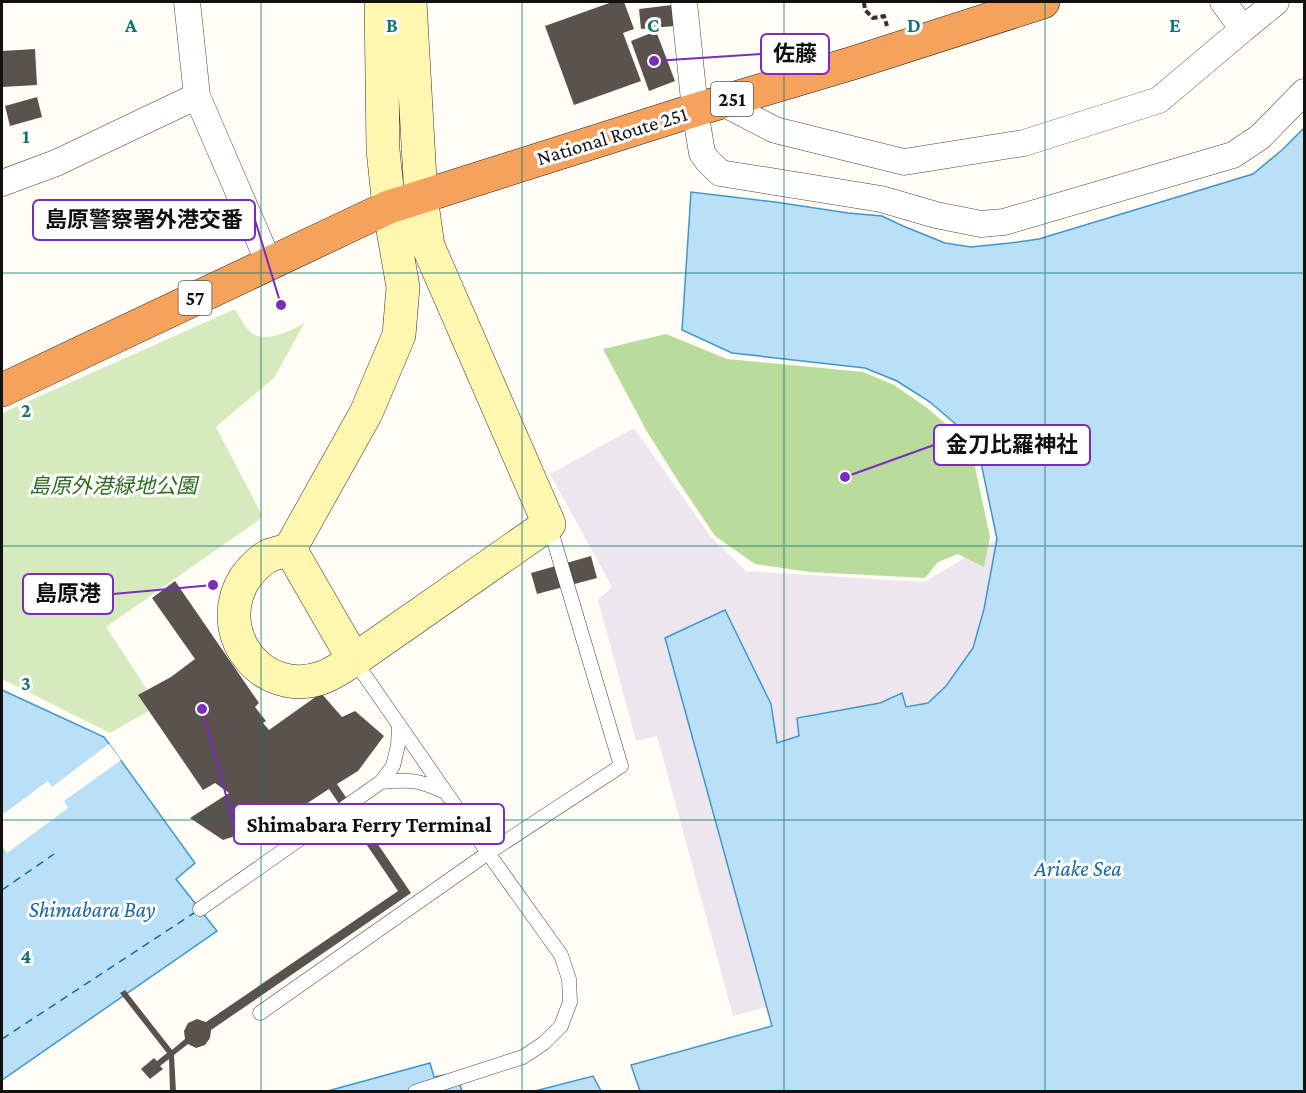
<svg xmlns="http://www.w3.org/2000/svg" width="1306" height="1093" font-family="'Crimson Pro','Noto Sans JP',serif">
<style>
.industrial{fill:#eee6ef}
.green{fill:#d5ebbd}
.forest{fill:#b9dc9c}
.water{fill:#b9e0f7;stroke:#3f96cf;stroke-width:1.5}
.pier{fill:#fffdf5}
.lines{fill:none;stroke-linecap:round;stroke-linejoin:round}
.ferry{stroke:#1768a6;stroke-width:1.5;stroke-dasharray:8 6;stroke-linecap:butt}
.building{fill:#5a524d}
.lane-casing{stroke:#444;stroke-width:15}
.street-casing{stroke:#444;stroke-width:27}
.secondary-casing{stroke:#333;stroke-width:34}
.highway-casing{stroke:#222;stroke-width:34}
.path{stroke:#333;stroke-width:4;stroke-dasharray:6 3;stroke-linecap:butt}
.lane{stroke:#fff;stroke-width:14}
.street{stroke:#fff;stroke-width:26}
.secondary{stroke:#fff6b0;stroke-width:33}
.highway{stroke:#f5a25d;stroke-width:33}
.grid{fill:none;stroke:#0f766e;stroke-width:1.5;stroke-opacity:0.55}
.labels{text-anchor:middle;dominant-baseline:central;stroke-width:6;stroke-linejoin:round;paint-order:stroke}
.shield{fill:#fff;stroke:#585858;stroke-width:1.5}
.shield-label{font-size:20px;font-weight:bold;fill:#111}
.street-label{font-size:21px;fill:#111;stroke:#fff}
.park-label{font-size:21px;font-style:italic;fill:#2f6b1f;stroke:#fff}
.water-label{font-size:22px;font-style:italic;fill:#1768a6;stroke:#fff}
.grid-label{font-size:20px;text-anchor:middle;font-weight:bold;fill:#0f766e;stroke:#fff;stroke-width:6;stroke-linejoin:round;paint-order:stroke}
.leader{fill:none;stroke:#7b2cbf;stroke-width:2}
.callout-dot{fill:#7b2cbf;stroke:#fff;stroke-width:2}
.callout{fill:#fff;stroke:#7b2cbf;stroke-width:2}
.callout-label{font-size:22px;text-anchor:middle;font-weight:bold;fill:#111}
</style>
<rect width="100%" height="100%" fill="#fffdf5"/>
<path class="industrial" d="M 634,428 L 711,537 L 746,571 L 924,582 L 997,539 L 984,609 L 973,648 L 946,686 L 928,703 L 906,707 L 902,693 L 880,703 L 797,718 L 799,736 L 777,743 L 771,704 L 665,639 L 767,1007 L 733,1016 L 657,736 L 636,741 L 598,600 L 612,587 L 550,474 Z"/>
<path class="green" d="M 235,309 C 248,334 256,343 284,333 C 292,330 298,327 305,322 L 274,378 L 216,427 L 263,517 L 106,627 L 158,706 L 110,733 L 2,679 L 2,413 Z"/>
<path class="forest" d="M 666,334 L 727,359 L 863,372 L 894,385 L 926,407 L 954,431 L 974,462 L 990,537 L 984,567 L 958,554 L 938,562 L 925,578 L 810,572 L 755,564 L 715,536 L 680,484 L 646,430 L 603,349 Z"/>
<path class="water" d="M 1304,128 L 1304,1091 L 640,1091 L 631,1065 L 772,1026 L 665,638 L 725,610 L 771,704 L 777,743 L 799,736 L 797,718 L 880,703 L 902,693 L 906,707 L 928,703 L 946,686 L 973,648 L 984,609 L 997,539 L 980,458 L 959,427 L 930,402 L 897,381 L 865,368 L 732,353 L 682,330 L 691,192 L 775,202 L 848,213 L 882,216 L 903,226 L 945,243 L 971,247 L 1010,243 L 1039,239 L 1253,174 L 1282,150 Z
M 2,690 L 104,737 L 195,863 L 176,879 L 217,931 L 2,1080 Z
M 430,1063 L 434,1077 L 456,1073 L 462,1091 L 324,1092 Z
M 593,1076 L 601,1091 L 535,1091 Z"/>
<path class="pier" d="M 109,744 L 121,760 L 64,801 L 68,808 L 7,853 L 2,845 L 2,815 L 48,781 L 52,787 Z"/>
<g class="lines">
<path class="ferry" d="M 2,890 L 54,854
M 2,1039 L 194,913"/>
</g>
<path class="building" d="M 612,2 L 624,2 L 634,29 L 623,33 L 641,81 L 574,105 L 545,26 Z
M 672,5 L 674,26 L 641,29 L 639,9 Z
M 656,31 L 675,81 L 649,91 L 631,41 Z
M 35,49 L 37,85 L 2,87 L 2,51 Z
M 37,97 L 42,117 L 10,126 L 5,106 Z
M 591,556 L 597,578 L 537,594 L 531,573 Z
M 175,581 L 259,703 L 255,707 L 266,721 L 263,723 L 269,730 L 321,693 L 342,717 L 355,711 L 384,736 L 358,771 L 337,784 L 411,893 L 211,1030 L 210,1038 L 205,1045 L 196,1048 L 188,1044 L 174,1055 L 176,1092 L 170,1092 L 169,1059 L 160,1066 L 163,1069 L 150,1079 L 141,1069 L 154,1058 L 157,1061 L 167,1053 L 120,993 L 125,990 L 172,1050 L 185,1039 L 184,1031 L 188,1023 L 197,1019 L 206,1022 L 398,891 L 329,789 L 280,821 L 223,840 L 190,818 L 229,793 L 215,783 L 203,790 L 138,695 L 171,677 L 195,659 L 152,598 Z"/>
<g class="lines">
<g class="lane-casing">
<path id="lane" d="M 354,660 L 488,853 L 561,955 L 569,979 L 570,1002 L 561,1026 L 544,1043 L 523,1057 L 415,1092
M 381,782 C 410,779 419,780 445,792
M 200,909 L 381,782 L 393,766 L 398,745 L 399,725
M 260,1013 L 488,853 L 621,766 L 549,524"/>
</g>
<g class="street-casing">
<path id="street" d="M 684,2 L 695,110 L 702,153 L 707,160 L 720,173 L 881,199 L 936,215 L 981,224 L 1004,222 L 1233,155 L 1260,137 L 1304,92
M 1243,29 L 1276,2
M 197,96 L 269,263
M 721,102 L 775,130 L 904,162 L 1024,143 L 1159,100 L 1243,29 L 1223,2
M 2,183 L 56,163 L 197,96 L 187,2"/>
</g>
<g class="secondary-casing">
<path id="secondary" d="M 381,2 L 383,150 L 389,207 L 403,287 L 399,335 L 366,413 L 290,549 C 283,552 275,553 268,556 C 259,561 251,570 245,578 C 211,632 261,698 321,678 C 332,675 343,666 354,660 L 549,524 L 428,246 L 421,197 L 410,2
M 290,549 L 354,660"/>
</g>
<g class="highway-casing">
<path id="highway" d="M 2,390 L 389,207 L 695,110 L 853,63 L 1043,2"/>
</g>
<path class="path" d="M 864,2 L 865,10 L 873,18 L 884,16 L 887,26"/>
<use href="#lane" class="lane"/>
<use href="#street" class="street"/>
<use href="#secondary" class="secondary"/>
<use href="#highway" class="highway"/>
</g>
<path class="grid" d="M 261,2 L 261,1092M 522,2 L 522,1092M 784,2 L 784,1092M 1045,2 L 1045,1092M 2,273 L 1304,273M 2,546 L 1304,546M 2,820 L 1304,820"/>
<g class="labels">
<g class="shield">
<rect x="711" y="82" width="42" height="34" rx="4.5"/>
<rect x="178.5" y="281" width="33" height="34" rx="4.5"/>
</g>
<g class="shield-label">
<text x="732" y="99">251</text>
<text x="195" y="298">57</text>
</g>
<g class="street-label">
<text transform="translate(612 136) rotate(-17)">National Route 251</text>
</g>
<g class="park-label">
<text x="113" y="486">島原外港緑地公園</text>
</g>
<g class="water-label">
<text x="1078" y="868">Ariake Sea</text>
<text x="92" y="909">Shimabara Bay</text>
</g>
</g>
<g class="grid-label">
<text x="131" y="32">A</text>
<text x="392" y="32">B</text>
<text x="653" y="32">C</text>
<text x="914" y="32">D</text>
<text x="1175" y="32">E</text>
<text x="26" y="143">1</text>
<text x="26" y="417">2</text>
<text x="26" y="690">3</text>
<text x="26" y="963">4</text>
</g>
<path class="leader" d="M654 61L761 54M281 305L255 220M845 477L934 445M213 585L113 594M202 709L234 824"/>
<g class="callout-dot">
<circle cx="654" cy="61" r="6"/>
<circle cx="281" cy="305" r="6"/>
<circle cx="845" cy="477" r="6"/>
<circle cx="213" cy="585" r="6"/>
<circle cx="202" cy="709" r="6"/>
</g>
<g class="callout">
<rect x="761" y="34" width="68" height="40" rx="6"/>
<rect x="33" y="200" width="222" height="40" rx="6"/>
<rect x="934" y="425" width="156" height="40" rx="6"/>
<rect x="23" y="574" width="90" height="40" rx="6"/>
<rect x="234" y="804" width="270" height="40" rx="6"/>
</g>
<g class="callout-label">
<text x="795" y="61">佐藤</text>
<text x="144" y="227">島原警察署外港交番</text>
<text x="1012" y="452">金刀比羅神社</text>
<text x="68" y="601">島原港</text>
<text x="369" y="832">Shimabara Ferry Terminal</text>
</g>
<rect width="1306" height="1093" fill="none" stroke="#111111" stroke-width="6"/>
</svg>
